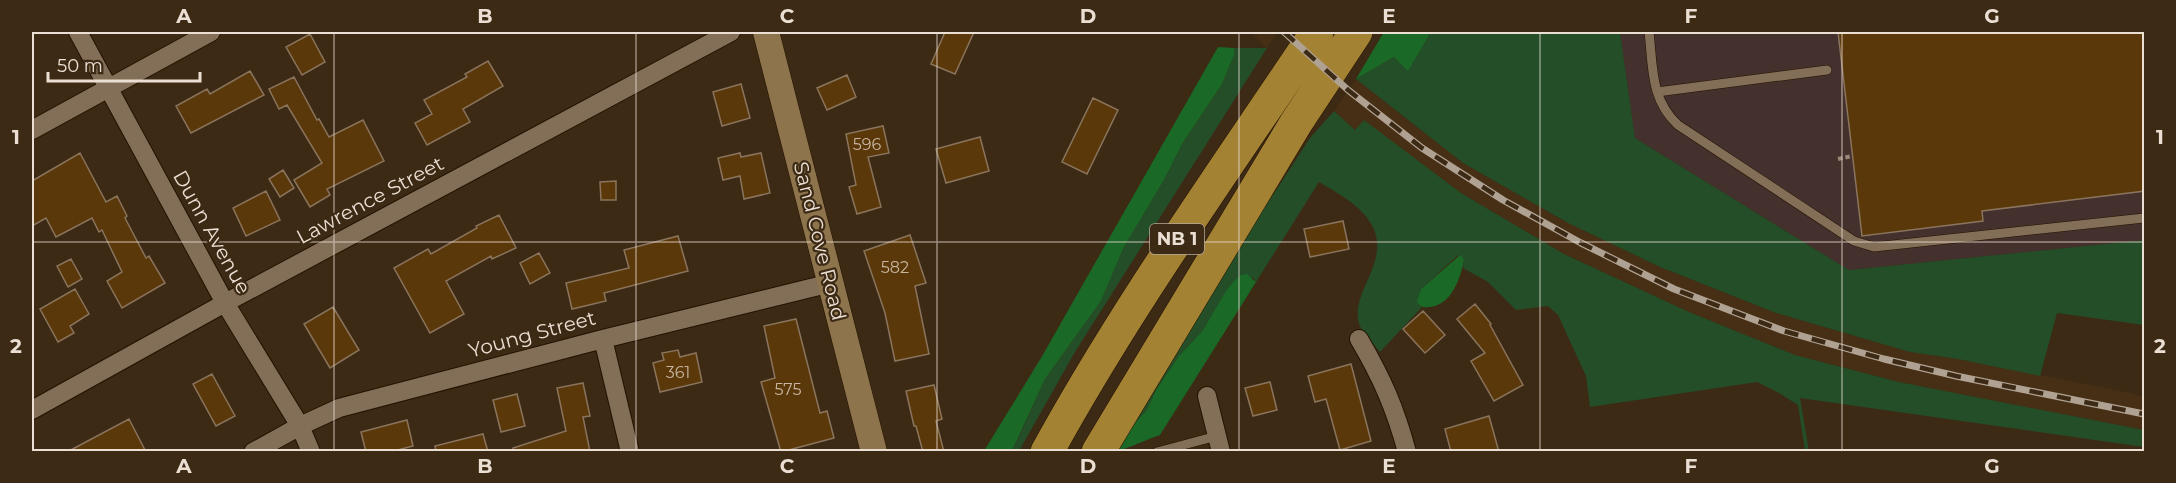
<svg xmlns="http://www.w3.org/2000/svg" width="2176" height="483" font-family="Montserrat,sans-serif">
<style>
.commercial{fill:#44302c}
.built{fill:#462f14}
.green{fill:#244e28}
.forest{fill:#1a6927}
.building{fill:#5a3809;stroke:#8a745d;stroke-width:1.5}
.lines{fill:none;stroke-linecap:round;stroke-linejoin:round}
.lane-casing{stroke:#231200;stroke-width:10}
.street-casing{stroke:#231200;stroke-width:20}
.secondary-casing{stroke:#231200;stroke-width:27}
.highway-casing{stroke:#231200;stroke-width:34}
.path{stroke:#968777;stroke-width:4;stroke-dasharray:4.5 3;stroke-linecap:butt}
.lane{stroke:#836e57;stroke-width:9}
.street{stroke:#836e57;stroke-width:18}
.secondary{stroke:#8d744c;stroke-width:26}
.highway{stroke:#a38233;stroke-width:33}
.rail-casing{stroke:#b0a293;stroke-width:7}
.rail{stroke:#3c2a15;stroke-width:4.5;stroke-dasharray:14;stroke-linecap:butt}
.grid{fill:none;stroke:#ebdfd3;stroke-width:1.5;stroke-opacity:0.55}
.labels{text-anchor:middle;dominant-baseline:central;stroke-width:4.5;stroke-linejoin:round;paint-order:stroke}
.number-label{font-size:16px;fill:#c7b5a0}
.shield{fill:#3c2a15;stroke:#b6a99a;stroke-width:1.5}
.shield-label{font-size:18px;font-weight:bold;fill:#ebdfd3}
.street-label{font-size:20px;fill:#ebdfd3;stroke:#3c2a15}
.neatline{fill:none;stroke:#ebdfd3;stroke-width:2}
.grid-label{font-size:20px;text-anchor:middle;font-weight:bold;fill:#ebdfd3}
</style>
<rect width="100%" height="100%" fill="#3c2a15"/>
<path class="commercial" d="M 1620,32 L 2144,32 L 2144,240 L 1849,270 L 1635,138 Z"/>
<path class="built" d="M 1251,32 L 1277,32 L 1267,48 Z
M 1356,79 L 1463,163 L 1568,223 L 1660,267 L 1776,313 L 1910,352 L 1958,359 L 2131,393 L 2144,398 L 2144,430 L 1899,382 L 1795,355 L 1689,312 L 1564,254 L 1461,193 L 1364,121 L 1355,130 L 1334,111 Z"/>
<path class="green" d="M 1431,32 L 1620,32 L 1635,138 L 1849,270 L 2144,240 L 2144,325 L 2057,313 L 2040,376 L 1958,359 L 1910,352 L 1776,313 L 1660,267 L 1568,223 L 1463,163 L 1356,79 L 1394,57 L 1408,70 Z
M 1234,48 L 1267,48 L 1075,352 L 1019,451 L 1012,452 L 1045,379 L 1101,301 L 1124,247 L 1164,180 L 1182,144 L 1222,84 L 1234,55 Z
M 1334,111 L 1355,130 L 1364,120 L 1461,193 L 1564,254 L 1689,312 L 1795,355 L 1899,382 L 2144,430 L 2144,447 L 1800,398 L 1809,451 L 1805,451 L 1798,405 L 1779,393 L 1757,382 L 1590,407 L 1586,376 L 1558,315 L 1548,306 L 1516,310 L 1488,282 L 1463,268 L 1464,259 L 1458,255 L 1421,289 L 1419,305 L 1422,307 L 1380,352 C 1374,344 1364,336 1360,326 C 1345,290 1407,253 1358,208 C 1347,198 1332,190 1319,182 L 1256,282 L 1253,277 L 1211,317 L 1203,330 L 1179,356 L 1156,390 L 1147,410 L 1133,425 L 1245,238 L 1310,138 Z"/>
<path class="forest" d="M 1384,32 L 1431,32 L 1408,71 L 1394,57 L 1356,79 Z
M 1218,47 L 1234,48 L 1234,55 L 1222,84 L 1182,144 L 1164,180 L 1124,247 L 1101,301 L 1045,379 L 1012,451 L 984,451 L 1041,358 Z
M 1460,255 L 1464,259 C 1461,278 1451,306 1429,307 C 1423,308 1421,307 1417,302 L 1421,289 Z
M 1247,274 L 1256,282 L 1160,435 C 1151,438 1121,451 1115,452 L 1133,425 L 1147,410 L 1156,390 L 1179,356 L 1203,330 L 1226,291 L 1235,280 L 1241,275 Z"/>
<path class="building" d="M 945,32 L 974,32 L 955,74 L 931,64 Z
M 1838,32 L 2145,32 L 2145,191 L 1982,211 L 1983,221 L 1862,236 Z
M 310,34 L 325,62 L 302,75 L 286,47 Z
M 488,61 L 503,86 L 463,109 L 470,122 L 427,145 L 415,123 L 432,114 L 424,100 L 467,77 L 465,74 Z
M 250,71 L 264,95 L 191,133 L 176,106 L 207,89 L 210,94 Z
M 847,75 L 856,97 L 827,110 L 817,88 Z
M 294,77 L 317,120 L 319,119 L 329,137 L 363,120 L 384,161 L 327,189 L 330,195 L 310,207 L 294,180 L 322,163 L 287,105 L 279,109 L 269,89 Z
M 741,84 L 750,118 L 722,126 L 713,92 Z
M 1093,98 L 1118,110 L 1087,174 L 1062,162 Z
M 883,126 L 889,153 L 868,157 L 881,207 L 857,214 L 849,187 L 856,185 L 846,134 Z
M 980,137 L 989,171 L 946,183 L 936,149 Z
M 80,153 L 106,202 L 117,196 L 127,216 L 125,218 L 146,258 L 149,256 L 165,283 L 122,308 L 107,281 L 122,272 L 102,230 L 99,232 L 92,218 L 56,237 L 46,218 L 32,226 L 32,181 Z
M 740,153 L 741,157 L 761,153 L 770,193 L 744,199 L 740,176 L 723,180 L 718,158 Z
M 283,170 L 294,188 L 280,197 L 269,179 Z
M 616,181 L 616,200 L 601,200 L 600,182 Z
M 266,191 L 280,220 L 246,236 L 233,208 Z
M 499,215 L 516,248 L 492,259 L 491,256 L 446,281 L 464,314 L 430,333 L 394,268 L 428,249 L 431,254 L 477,228 L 476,226 Z
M 1343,221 L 1349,249 L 1310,257 L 1304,229 Z
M 910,235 L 926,283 L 915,286 L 929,354 L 895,361 L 885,313 L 864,251 Z
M 678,236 L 688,271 L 604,293 L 606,301 L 572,309 L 566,283 L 629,268 L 624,250 Z
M 539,253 L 550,273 L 530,284 L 520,263 Z
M 71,259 L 82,279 L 68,287 L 57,266 Z
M 75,289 L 89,314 L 70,326 L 74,333 L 58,342 L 40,309 Z
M 1475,304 L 1491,324 L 1490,325 L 1523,385 L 1494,401 L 1471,361 L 1485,353 L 1457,319 Z
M 333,307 L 359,350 L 330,368 L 304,324 Z
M 1423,311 L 1445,335 L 1425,353 L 1403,329 Z
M 796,319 L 820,413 L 827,411 L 834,438 L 781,452 L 761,382 L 775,378 L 764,326 Z
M 678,350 L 680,357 L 696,353 L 702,382 L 660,392 L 653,363 L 664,360 L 662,353 Z
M 1351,364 L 1371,441 L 1340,450 L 1326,399 L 1315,402 L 1308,376 Z
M 212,374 L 235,416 L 216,426 L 193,384 Z
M 1270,382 L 1277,410 L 1253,416 L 1245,388 Z
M 583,383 L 590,416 L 583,417 L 590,452 L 513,452 L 513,448 L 566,431 L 557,388 Z
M 934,385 L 942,419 L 936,421 L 944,452 L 923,452 L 916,426 L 914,426 L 906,391 Z
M 517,394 L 525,426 L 501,432 L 493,400 Z
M 1489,416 L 1499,452 L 1451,452 L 1445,429 Z
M 129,419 L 146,452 L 67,452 Z
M 407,420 L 413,446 L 390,452 L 366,452 L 361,432 Z
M 483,434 L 488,452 L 436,452 L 435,446 Z"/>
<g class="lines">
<g class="lane-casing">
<path id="lane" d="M 1649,32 C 1653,66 1650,99 1678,125 L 1854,241 L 1874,247 L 2144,218
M 1657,92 L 1827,70
M 1157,452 L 1217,436"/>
</g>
<g class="street-casing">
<path id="street" d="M 78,32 L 225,303 L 300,426 L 311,452
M 32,130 L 211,32
M 603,339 L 630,452
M 1359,339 C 1382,378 1395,408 1407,452
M 1207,396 L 1221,452
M 32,410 L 225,303 L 731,32
M 253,452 L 300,426 L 339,408 L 603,339 L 831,283"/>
</g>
<g class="secondary-casing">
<path id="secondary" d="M 766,32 L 874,452"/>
</g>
<g class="highway-casing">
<path id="highway" d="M 1047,452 C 1127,306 1225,170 1317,32
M 1098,452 L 1296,123 L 1356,32"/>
</g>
<path class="path" d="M 1838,159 L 1852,156"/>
<use href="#lane" class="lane"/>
<use href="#street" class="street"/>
<use href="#secondary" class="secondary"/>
<use href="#highway" class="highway"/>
<g class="rail-casing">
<path id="rail" d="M 1284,32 L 1348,90 L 1422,148 L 1503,200 L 1581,243 L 1674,289 L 1784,331 L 1884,359 L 1956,376 L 2144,414"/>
</g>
<use href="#rail" class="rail"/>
</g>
<path class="grid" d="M 334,32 L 334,452M 636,32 L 636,452M 937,32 L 937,452M 1239,32 L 1239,452M 1540,32 L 1540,452M 1842,32 L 1842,452M 32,242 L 2144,242"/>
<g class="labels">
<g class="number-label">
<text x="867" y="144">596</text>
<text x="895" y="267">582</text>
<text x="678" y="372">361</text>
<text x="788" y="389">575</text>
</g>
<rect class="shield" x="1150" y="224" width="54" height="30" rx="4.5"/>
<g class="shield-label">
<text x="1177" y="239">NB 1</text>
</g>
<g class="street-label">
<text transform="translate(370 200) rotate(-28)">Lawrence Street</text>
<text transform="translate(212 232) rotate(61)">Dunn Avenue</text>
<text transform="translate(820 241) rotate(76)">Sand Cove Road</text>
<text transform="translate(532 334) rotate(-15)">Young Street</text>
</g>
</g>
<rect width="2176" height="483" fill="none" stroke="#3c2a15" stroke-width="66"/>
<path d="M48 72v9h152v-9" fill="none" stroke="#ebdfd3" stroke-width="3"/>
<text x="57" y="72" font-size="18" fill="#ebdfd3" stroke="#3c2a15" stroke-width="4.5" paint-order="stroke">50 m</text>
<rect x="33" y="33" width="2110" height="417" class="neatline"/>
<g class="grid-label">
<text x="184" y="23">A</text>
<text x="485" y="23">B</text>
<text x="787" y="23">C</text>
<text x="1088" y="23">D</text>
<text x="1389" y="23">E</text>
<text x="1691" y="23">F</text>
<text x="1992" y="23">G</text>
<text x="16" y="144">1</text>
<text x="2160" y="144">1</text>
<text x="16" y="353">2</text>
<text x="2160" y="353">2</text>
<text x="184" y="473">A</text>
<text x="485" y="473">B</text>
<text x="787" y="473">C</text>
<text x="1088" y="473">D</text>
<text x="1389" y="473">E</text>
<text x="1691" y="473">F</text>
<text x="1992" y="473">G</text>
</g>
</svg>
